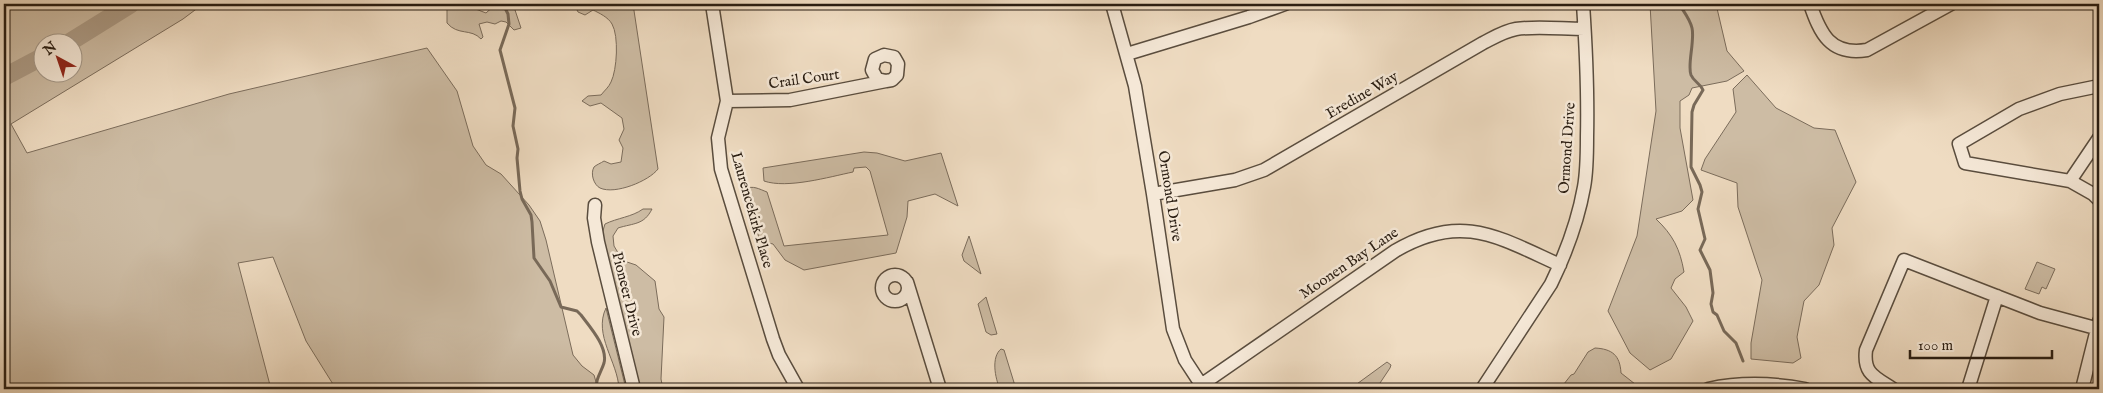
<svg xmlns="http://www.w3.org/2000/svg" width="2103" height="393" font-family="'IM FELL English',serif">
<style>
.green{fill:#cdbca4;stroke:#7b6c5b;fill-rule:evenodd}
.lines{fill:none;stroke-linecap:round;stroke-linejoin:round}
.stream{stroke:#786958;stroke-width:3}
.river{stroke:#ac9b86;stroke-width:18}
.minor-casing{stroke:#5a4d3e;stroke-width:15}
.minor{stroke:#f5e8d7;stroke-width:12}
.labels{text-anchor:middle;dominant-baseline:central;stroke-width:5;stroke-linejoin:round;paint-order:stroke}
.street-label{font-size:15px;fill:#291d12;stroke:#f5e8d7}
</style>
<rect width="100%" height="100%" fill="#efdcc2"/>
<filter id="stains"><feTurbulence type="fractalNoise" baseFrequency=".004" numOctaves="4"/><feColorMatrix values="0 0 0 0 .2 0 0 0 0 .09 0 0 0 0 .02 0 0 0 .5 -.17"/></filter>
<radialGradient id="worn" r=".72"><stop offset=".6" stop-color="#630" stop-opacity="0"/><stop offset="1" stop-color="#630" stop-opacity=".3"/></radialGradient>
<path class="green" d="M 4,4 L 203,4 L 183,19 L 11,124 L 27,153 L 229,94 L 427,48 L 457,91 L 473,146 L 486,165 L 501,174 L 529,205 L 540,221 L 546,240 L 573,355 L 582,366 L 594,375 L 598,389 L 336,389 L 306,341 L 273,257 L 238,263 L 271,389 L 4,389 ZM 42,42 L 72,42 L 72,72 L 42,72 Z
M 447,4 L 470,4 L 473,8 L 486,13 L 496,4 L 513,4 L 521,28 L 514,30 L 506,22 L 501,21 L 495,24 L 487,22 L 479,24 L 483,37 L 481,39 C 471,28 458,36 447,23 Z
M 574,4 L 633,4 L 658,169 C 649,181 615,195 600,188 C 594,185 590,174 594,167 C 596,165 601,163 604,161 L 611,164 L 621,162 L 623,148 L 619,140 L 624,129 L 622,118 L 601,103 L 590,106 L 582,101 L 588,96 L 601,95 C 604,91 609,87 611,82 C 617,70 619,36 612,24 C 608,17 599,13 593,10 L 585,15 L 578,12 Z
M 1650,4 L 1716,4 L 1727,51 L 1744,71 L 1727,81 L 1692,88 L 1689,95 L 1680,101 L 1680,128 L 1693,200 L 1682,211 L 1656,219 C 1673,235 1680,249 1684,272 L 1675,279 L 1671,288 L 1686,307 L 1693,321 L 1671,359 L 1650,370 L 1630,353 L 1608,311 L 1637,236 L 1656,111 Z
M 1747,75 L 1776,108 L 1814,128 L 1835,130 L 1856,182 L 1832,228 L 1834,245 L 1819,285 L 1804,301 L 1797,337 L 1801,358 L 1793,363 L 1751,359 L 1751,343 L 1762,280 L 1738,207 L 1737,183 L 1701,170 L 1705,159 L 1736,112 L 1733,89 Z
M 864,152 L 877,153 L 905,161 L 941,153 L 958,206 L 935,194 L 908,201 L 907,217 L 896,253 L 804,270 L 785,260 L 773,244 L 760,241 L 745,193 L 745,189 C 753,185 759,189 767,192 L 784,246 L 888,235 L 870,171 L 866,167 L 854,168 L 853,172 C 829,177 787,189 764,181 L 763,168 Z
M 643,209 L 652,209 C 644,225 634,223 618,228 L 613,236 L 614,246 L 620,256 L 627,262 L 636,265 L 655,281 L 659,309 L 664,317 L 661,379 L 663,389 L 640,389 L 602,234 L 605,224 C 617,218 632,217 643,209 Z
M 969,236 L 981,274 L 964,261 L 962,255 Z
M 2037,262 L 2055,269 L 2046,289 L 2042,287 L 2039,294 L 2025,289 Z
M 986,297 L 997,334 L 991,335 L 986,332 L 978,304 Z
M 606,308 L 626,389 L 619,389 C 618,362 593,335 606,308 Z
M 1595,348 C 1612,349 1620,355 1621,373 L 1635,384 L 1636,389 L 1560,389 L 1571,375 L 1574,374 L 1588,352 Z
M 1001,349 L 1004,350 L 1016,389 L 1000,389 C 995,378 991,357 1001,349 Z
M 1387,362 L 1391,365 L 1390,368 L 1376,389 L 1350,389 Z"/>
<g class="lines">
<path class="stream" d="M 503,4 L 508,14 L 509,24 L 500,50 L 515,108 L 513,126 L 518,149 L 517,158 L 520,191 L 522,199 L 531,215 L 532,222 L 534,258 L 550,281 L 561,307 L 577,311 L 581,315 C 590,327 608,347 604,363 C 601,373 595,379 597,389
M 1679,4 C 1684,12 1690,19 1692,28 C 1695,41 1687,65 1691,75 C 1694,82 1700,83 1703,90 L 1694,105 L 1692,112 L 1691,167 L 1700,185 L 1702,192 L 1698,209 L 1705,239 L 1700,250 L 1710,270 L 1713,293 L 1711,304 L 1713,312 L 1717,315 L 1724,331 L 1736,343 L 1743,361"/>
<path class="river" d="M 70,42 L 131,4
M 4,77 L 42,57"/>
<g class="minor-casing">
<path id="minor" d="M 712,4 L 727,101 L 718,138 L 721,169 L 773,339 L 779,355 L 798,389
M 1112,4 L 1135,86 L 1153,194 L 1173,329 L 1185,360 L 1204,389
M 1810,4 C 1820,33 1830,56 1867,50 L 1951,4
M 1127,54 L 1249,17 L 1285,4
M 2099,86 L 2060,94 L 2019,109 L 1959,144 L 1965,163 L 2070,181 L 2093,194 L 2099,200
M 727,101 L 790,100 L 886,81 L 892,80 L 897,75 L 898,64 L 894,57 L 884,55 L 875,59 L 872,70 L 877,79 L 886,81
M 2070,181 L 2099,138
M 1153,194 L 1235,180 L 1264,170 L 1483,43 C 1493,38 1504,31 1516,29 C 1538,26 1562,29 1584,29
M 595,205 L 594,218 L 598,242 L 634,389
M882 288a13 13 0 1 1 26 0a13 13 0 1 1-26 0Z
M 907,282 L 940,389
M 1201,385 L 1395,251 C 1461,212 1498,237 1560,265
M 1482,389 L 1551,284 C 1566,253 1578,221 1584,187 C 1587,171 1587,153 1587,137 C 1588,93 1586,48 1583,4
M 1708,389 C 1740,382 1773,383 1805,389
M 1893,389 C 1875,377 1863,374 1866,350 L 1904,260 L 2040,313 L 2099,329
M 1968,389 L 1997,296
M 2082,389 L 2099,321"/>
</g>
<use href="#minor" class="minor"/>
</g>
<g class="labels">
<g class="street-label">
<text transform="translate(804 79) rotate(-8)">Crail Court</text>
<text transform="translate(1362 95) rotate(-30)">Eredine Way</text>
<text transform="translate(1567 148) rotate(-86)">Ormond Drive</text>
<text transform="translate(1170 196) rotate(81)">Ormond Drive</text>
<text transform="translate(752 210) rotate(74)">Laurencekirk Place</text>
<text transform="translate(1349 263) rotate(-34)">Moonen Bay Lane</text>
<text transform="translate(627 294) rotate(76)">Pioneer Drive</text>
</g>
</g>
<rect width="2103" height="393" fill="none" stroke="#efdcc2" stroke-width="20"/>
<rect x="5" y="5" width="2093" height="383" fill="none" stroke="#291d12" stroke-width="2.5"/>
<rect x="10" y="10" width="2083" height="373" fill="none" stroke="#291d12"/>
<g transform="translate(58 58) rotate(320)"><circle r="24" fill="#f5e8d7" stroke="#a39788"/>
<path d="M0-4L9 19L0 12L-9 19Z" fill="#8f2418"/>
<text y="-8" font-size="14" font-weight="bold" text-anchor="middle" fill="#291d12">N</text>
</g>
<path d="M1910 350v8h142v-8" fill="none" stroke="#291d12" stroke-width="2.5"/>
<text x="1918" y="350" font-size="15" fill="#291d12" stroke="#f5e8d7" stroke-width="4" paint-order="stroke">100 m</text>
<rect width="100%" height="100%" filter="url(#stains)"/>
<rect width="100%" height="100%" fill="url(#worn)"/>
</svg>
